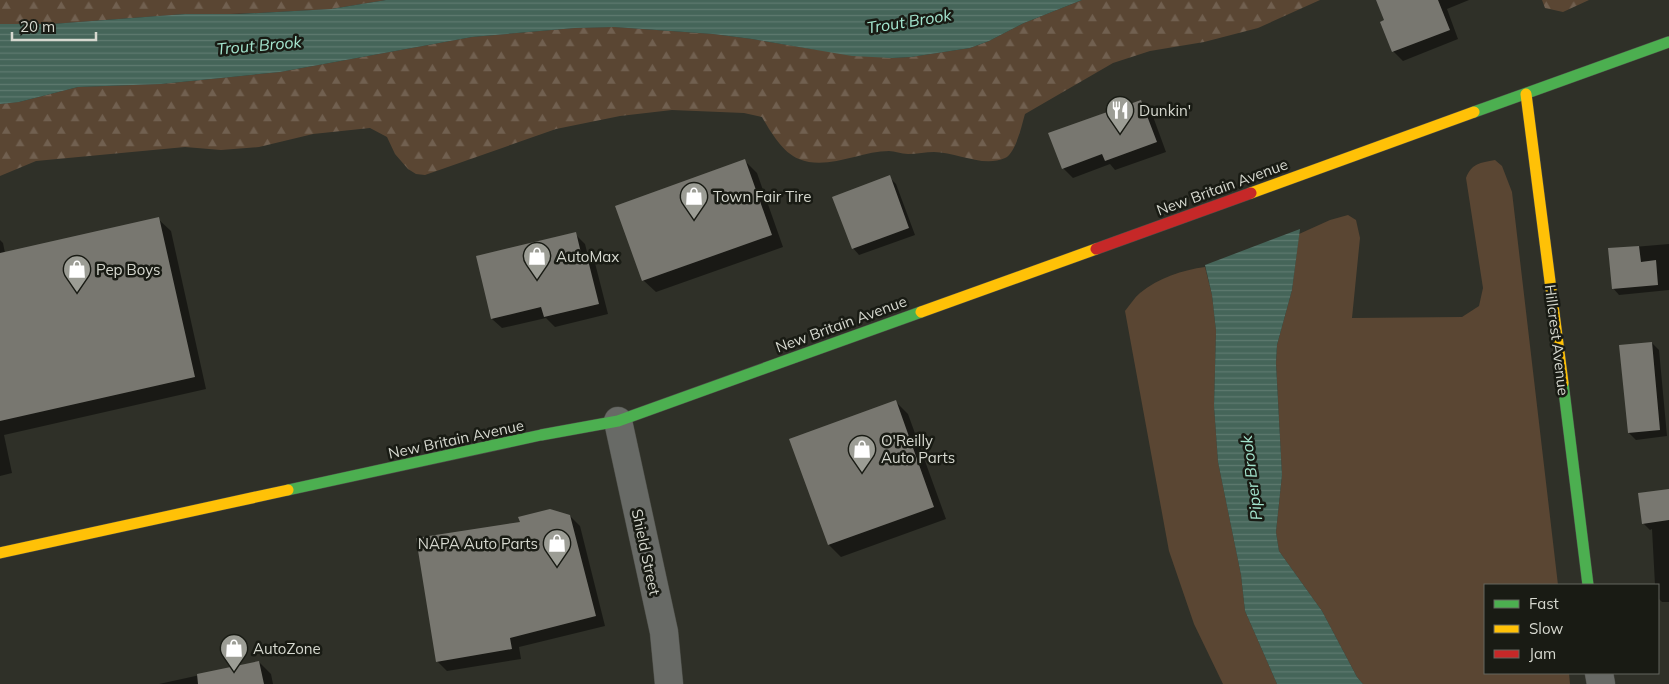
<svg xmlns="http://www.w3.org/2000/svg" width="1669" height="684" font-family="Mulish,sans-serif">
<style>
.green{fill:#5a4633}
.forest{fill:url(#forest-firs)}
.water{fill:url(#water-rules)}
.shadow{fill:#0007}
.building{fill:#787770}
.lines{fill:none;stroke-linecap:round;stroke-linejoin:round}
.street-casing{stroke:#4c4d47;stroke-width:29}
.fast-casing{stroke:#4c4d47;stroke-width:12}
.slow-casing{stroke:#4c4d47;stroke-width:12}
.jam-casing{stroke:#4c4d47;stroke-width:12}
.street{stroke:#686a66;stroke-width:28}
.fast{stroke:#4caf50;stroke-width:11}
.slow{stroke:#ffc107;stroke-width:11}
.jam{stroke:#c62828;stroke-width:11}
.labels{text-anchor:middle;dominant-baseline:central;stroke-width:5;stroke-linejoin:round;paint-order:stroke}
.poi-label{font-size:15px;fill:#d6d8cf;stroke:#191b14;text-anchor:start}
.street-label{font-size:15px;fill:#d6d8cf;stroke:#191b14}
.water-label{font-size:16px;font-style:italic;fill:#a4e6cf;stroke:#191b14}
</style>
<defs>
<pattern id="forest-firs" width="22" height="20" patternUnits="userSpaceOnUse" patternTransform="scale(1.25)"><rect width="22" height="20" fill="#5a4633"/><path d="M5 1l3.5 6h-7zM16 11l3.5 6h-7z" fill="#716050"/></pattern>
<pattern id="water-rules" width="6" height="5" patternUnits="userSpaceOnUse" patternTransform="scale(1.25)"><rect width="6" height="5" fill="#456559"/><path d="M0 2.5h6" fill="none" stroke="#5f7a70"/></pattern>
</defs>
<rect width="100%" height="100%" fill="#2f3028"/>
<path class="green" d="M 1495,160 L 1502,166 L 1512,192 L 1558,585 L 1485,585 L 1485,673 L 1569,673 L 1570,684 L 1363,684 L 1357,677 L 1322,611 L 1279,551 L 1276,532 L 1282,475 L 1276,363 L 1277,345 L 1292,290 L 1299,234 L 1330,220 L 1348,215 L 1356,220 L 1360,238 L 1352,318 L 1462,317 L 1479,306 L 1483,288 L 1466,178 C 1472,163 1480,163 1495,160 Z
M 1205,267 L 1212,295 L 1216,331 L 1214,406 L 1218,462 L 1241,575 L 1245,611 L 1277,684 L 1223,684 L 1194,624 L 1169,551 L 1125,311 C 1130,305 1134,298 1140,293 C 1158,278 1183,270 1205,267 Z"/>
<path class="forest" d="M 0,0 L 386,0 L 331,9 L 258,13 L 204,15 L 185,14 L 52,24 L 0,24 Z
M 1082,0 L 1320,0 L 1258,28 L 1204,42 L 1150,51 L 1113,63 L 1025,114 C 1022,124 1016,153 1005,158 C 983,168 957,152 934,152 C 926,152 917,154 908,154 C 901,154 895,151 889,151 C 860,151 827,171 799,159 C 783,153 770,131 762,117 L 744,113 L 672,110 L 620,116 L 556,129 L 425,175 L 416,174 L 408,169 L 395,154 L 387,137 L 370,128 L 313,134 L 259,147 L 221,150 L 185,147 L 36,161 L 0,176 L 0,104 L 19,102 L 78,87 L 161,84 L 280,72 L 472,37 L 575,28 L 614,27 L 713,34 L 752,39 L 812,49 L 892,58 L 911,57 L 970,48 L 989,41 L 1024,23 Z
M 1542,0 L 1589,0 L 1563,12 L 1545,8 Z"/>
<path class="water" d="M 386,0 L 1082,0 L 1024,23 L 989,41 L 970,48 L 911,57 L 892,58 L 852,56 L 752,39 L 713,34 L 614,27 L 575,28 L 472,37 L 280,72 L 161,84 L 78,87 L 19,102 L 0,104 L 0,24 L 52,24 L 185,14 L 239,14 L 331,9 Z
M 1300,229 L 1292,290 L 1277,345 L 1276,363 L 1282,475 L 1276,532 L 1279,551 L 1322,611 L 1357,677 L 1363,684 L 1277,684 L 1245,611 L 1241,575 L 1218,462 L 1214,406 L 1216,331 L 1212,295 L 1205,265 Z"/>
<path class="shadow" d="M 1377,0 L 1469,0 L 1447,9 L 1458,39 L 1403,61 L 1393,51 L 1386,21 Z
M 1141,101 L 1151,111 L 1166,152 L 1115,170 L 1110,164 L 1073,178 L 1063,168 Z
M 745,161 L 757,173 L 783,247 L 656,292 L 643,280 Z
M 889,177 L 896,184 L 915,235 L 859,255 L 853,248 Z
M 158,219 L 171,231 L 206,389 L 4,435 L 12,473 L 0,476 L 0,240 L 3,243 L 5,253 Z
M 575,234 L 585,244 L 588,256 L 595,263 L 608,314 L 555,327 L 546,318 L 502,328 L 492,319 Z
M 1669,244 L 1669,290 L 1619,295 L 1613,288 L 1610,249 Z
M 1652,343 L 1659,350 L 1667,436 L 1636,440 L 1629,433 Z
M 896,402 L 908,414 L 946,519 L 841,557 L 829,545 Z
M 1669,490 L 1669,602 L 1662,602 L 1658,598 L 1658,585 L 1655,585 L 1652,529 L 1650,530 L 1643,523 Z
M 570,516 L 580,526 L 605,626 L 519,647 L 521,659 L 447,671 L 437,661 L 521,523 Z
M 259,662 L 271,674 L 273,684 L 159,684 Z"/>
<path class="building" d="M 1376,0 L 1438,0 L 1450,30 L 1392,52 L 1380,22 L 1384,20 Z
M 1141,100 L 1157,142 L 1105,161 L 1102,154 L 1062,169 L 1048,133 Z
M 745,159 L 772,235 L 642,281 L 615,206 Z
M 890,175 L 909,228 L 852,249 L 832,197 Z
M 159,217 L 195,377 L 0,421 L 0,253 Z
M 576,232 L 581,253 L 586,252 L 599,304 L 544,317 L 541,307 L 491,319 L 476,256 Z
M 1639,246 L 1641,262 L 1656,260 L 1658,285 L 1612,289 L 1608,248 Z
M 1652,342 L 1660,430 L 1628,433 L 1619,345 Z
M 896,400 L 934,507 L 828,545 L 789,439 Z
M 1669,489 L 1669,520 L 1642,524 L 1638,493 Z
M 550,509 L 570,515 L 596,616 L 510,638 L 512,649 L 436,662 L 416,538 L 520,522 L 518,517 Z
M 259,661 L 264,684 L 198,684 L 197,674 Z"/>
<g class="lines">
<g class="street-casing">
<path id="street" d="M 618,421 L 664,632 L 669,684
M 1599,673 L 1601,684"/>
</g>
<g class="fast-casing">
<path id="fast" d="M 1474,112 L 1669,42
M 1563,383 L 1588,585
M 288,490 L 541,435 L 618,421 L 921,312"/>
</g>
<g class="slow-casing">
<path id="slow" d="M 1526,94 L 1563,383
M 1251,193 L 1474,112
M 921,312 L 1096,249
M 0,553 L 288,490"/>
</g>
<g class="jam-casing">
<path id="jam" d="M 1096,249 L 1251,193"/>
</g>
<use href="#street" class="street"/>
<use href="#fast" class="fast"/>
<use href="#slow" class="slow"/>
<use href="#jam" class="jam"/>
</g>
<defs>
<g id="restaurant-pin" transform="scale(1.4375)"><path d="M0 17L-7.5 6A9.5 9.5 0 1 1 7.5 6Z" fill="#9c9d95" stroke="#191b14"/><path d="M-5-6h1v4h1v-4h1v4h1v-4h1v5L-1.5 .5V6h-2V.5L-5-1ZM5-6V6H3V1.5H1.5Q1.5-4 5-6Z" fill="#fff"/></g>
<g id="shop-pin" transform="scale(1.4375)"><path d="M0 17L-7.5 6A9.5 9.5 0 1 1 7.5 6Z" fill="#9c9d95" stroke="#191b14"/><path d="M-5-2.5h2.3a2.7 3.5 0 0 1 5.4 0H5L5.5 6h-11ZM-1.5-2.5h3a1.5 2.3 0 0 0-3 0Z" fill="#fff"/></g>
</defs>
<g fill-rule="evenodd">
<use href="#restaurant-pin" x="1120" y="110"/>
<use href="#shop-pin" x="694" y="196"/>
<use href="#shop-pin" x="537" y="256"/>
<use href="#shop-pin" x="77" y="269"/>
<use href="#shop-pin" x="862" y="449"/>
<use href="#shop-pin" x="557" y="543"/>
<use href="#shop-pin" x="234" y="648"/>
</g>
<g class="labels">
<g class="poi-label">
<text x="1139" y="110">Dunkin'</text>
<text x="713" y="196">Town Fair Tire</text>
<text x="556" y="256">AutoMax</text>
<text x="96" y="269">Pep Boys</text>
<text x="881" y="440">O'Reilly<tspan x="881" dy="17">Auto Parts</tspan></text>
<text x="538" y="543" text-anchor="end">NAPA Auto Parts</text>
<text x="253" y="648">AutoZone</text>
</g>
<g class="street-label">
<text transform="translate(1222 187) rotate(-20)">New Britain Avenue</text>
<text transform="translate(841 324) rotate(-20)">New Britain Avenue</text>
<text transform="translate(1557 340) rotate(83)">Hillcrest Avenue</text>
<text transform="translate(456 439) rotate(-12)">New Britain Avenue</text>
<text transform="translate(646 552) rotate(78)">Shield Street</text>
</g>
<g class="water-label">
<text transform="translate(909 21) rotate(-9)">Trout Brook</text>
<text transform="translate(259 45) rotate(-5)">Trout Brook</text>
<text transform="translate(1251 478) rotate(-97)">Piper Brook</text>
</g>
</g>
<rect x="1484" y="584" width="175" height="90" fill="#191b14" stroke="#65675f"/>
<rect x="1494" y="600" width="25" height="8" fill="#4caf50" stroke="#65675f"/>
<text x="1529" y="609" font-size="15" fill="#d6d8cf">Fast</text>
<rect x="1494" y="625" width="25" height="8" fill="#ffc107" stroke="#65675f"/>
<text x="1529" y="634" font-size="15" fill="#d6d8cf">Slow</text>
<rect x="1494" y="650" width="25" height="8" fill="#c62828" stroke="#65675f"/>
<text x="1529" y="659" font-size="15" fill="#d6d8cf">Jam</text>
<path d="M12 32v8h84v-8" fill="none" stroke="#d6d8cf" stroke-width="2.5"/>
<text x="20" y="32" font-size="15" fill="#d6d8cf" stroke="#191b14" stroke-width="4" paint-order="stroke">20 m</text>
</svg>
